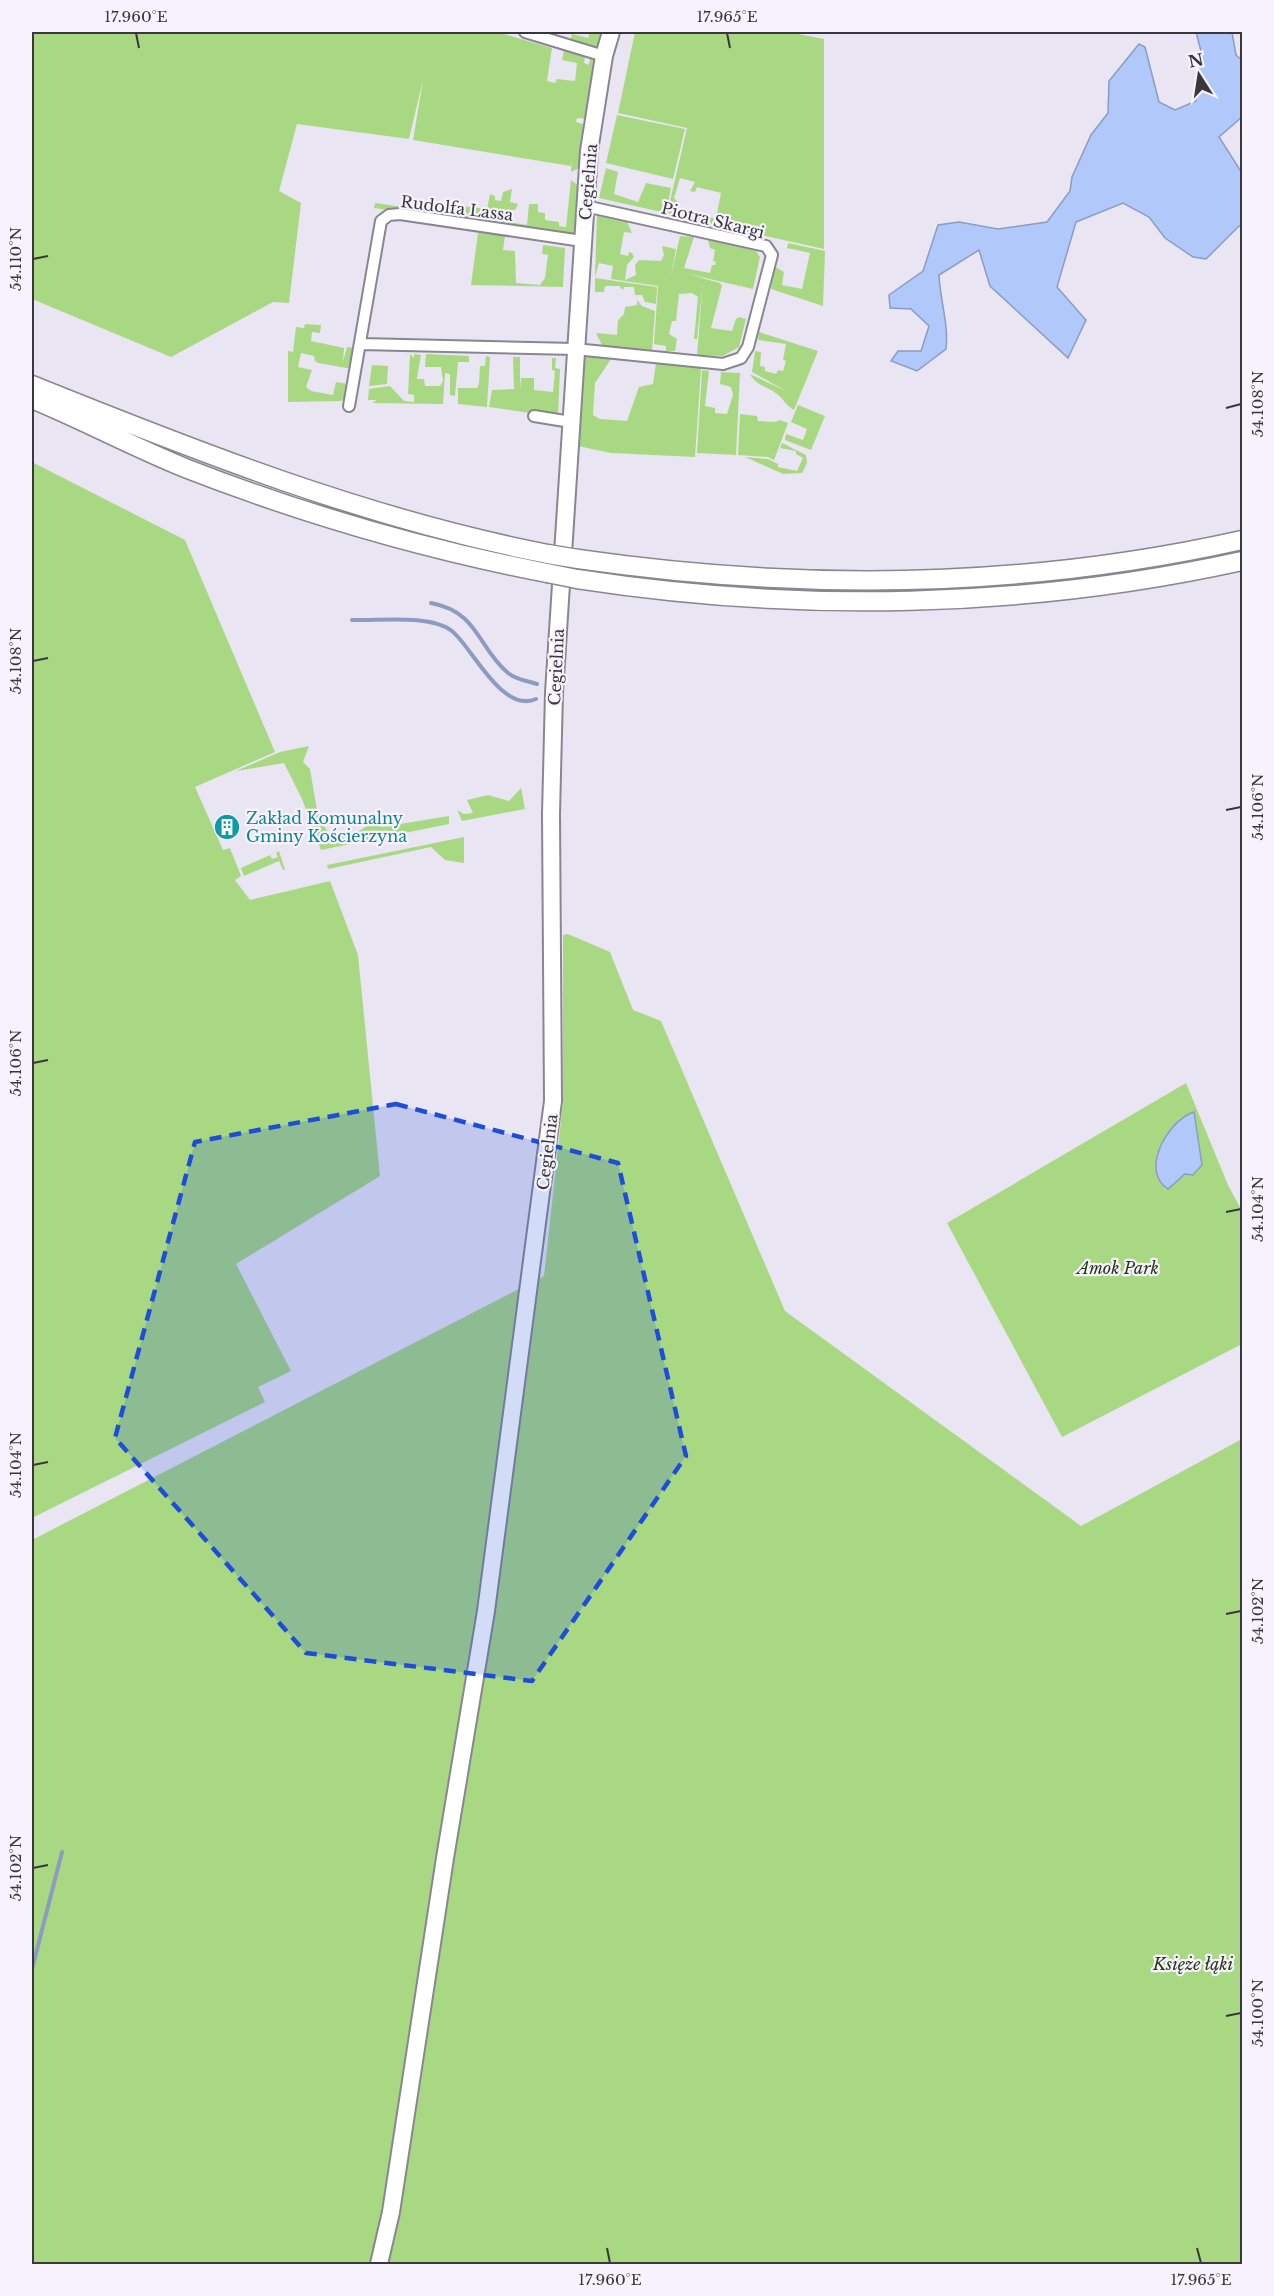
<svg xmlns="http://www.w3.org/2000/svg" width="1274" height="2296" font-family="'Libre Baskerville',serif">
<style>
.green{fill:#a9d883}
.water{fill:#b0c8fa;stroke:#8c9cc1;stroke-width:1.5}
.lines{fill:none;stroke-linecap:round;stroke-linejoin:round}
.stream{stroke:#8c9cc1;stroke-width:4}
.street-casing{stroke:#898591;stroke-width:14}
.secondary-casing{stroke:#898591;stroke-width:20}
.primary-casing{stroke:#898591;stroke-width:21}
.street{stroke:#fff;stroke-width:10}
.secondary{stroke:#fff;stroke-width:16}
.primary{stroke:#fff;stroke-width:18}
.primary-bridge-casing{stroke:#898591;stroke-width:21;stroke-linecap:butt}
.primary-bridge{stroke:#fff;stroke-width:18}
.marked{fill:#1d4ed8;fill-opacity:0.2;stroke:#1d4ed8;stroke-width:4.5;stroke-dasharray:12 8;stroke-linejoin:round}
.ticks{fill:none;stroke:#39373c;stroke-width:2}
.labels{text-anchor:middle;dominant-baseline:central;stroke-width:4.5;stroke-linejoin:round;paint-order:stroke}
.street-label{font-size:16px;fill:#39373c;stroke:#f7f3fe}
.culture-label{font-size:16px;fill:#0d838f;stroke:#f7f3fe;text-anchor:start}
.park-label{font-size:16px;font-style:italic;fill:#243714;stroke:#f7f3fe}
.neatline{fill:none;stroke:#39373c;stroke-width:2}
.ticks-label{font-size:15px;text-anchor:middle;fill:#39373c}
</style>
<rect width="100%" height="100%" fill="#eae5f3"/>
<path class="green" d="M 32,32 L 497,32 L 552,48 L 547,81 L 555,83 L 557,79 L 575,81 L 577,63 L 562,60 L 564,50 L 585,56 L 584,63 L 589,65 L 590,58 L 596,62 L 587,119 L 577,118 L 576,122 L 586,125 L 581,167 L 571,172 L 572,156 L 571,166 L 413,140 L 423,80 L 409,139 L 297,124 L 279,191 L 301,203 L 289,303 L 273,302 L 171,357 L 32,299 Z
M 590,32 L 606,32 L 598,47 L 593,48 L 570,42 L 572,34 L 588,38 Z
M 635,32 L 788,32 L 824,39 L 824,249 L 689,219 L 691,211 L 716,219 L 721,193 L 697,187 L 695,192 L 690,191 L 695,182 L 680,178 L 674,198 L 679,203 L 676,216 L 667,214 L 687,128 L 618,113 Z
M 617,115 L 685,129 L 673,179 L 606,163 Z
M 606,168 L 618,172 L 614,194 L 638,202 L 646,183 L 671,188 L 666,213 L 599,198 Z
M 571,180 L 580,187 L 576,232 L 571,235 L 374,208 L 375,203 L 480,218 L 452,213 L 454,205 L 487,209 L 490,194 L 495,196 L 495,200 L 501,201 L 503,192 L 512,189 L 510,202 L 518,204 L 515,210 L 510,210 L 508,222 L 527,225 L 529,204 L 538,204 L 538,212 L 545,213 L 545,220 L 559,222 L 559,226 L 566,227 Z
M 597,215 L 627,222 L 632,233 L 624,232 L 620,254 L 628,256 L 629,252 L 632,253 L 634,257 L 627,265 L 625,280 L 636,275 L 635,265 L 639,260 L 661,261 L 664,255 L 662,246 L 676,249 L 671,276 L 680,236 L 694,237 L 684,268 L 710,273 L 712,265 L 715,265 L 716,262 L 713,261 L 715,250 L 710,248 L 708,240 L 756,251 L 760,257 L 753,289 L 688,274 L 720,283 L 722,286 L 711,328 L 732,331 L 736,319 L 739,317 L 746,319 L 739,347 L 723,356 L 697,355 L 703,281 L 697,339 L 694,339 L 698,297 L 692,293 L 679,294 L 676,321 L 672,321 L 669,334 L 677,339 L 675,351 L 666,351 L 666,346 L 654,344 L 658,286 L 611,279 L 613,266 L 599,263 L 595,277 Z
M 478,233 L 505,236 L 503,250 L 515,251 L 516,283 L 540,285 L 545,278 L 548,255 L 542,254 L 543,245 L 565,248 L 563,287 L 471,285 Z
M 788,243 L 825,251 L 823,306 L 771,289 L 774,266 L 784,272 L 782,285 L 802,289 L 810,253 L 787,248 Z
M 595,278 L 657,287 L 656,304 L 645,302 L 642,295 L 635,295 L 634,287 L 624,287 L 623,290 L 619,286 L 605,286 L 604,292 L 595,292 Z
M 637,300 L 642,306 L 655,311 L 652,351 L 603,347 L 596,333 L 617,335 L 618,320 L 624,314 L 625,307 L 637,305 Z
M 305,324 L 321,325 L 320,333 L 312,332 L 311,341 L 344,348 L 343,362 L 347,347 L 356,348 L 352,369 L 318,363 L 315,361 L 314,356 L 301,353 L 298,367 L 312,370 L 306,387 L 311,391 L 333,395 L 336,382 L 347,384 L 344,398 L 341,401 L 288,402 L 288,351 L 293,352 L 296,327 L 304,328 Z
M 759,332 L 818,351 L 794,410 C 786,406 784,399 777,394 C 767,386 756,386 750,374 L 786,391 L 752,372 L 755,351 L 761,352 L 760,366 L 765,367 L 765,371 L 776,374 L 778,370 L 783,371 L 786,361 L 783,360 L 786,344 L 758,340 Z
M 410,354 L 414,358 L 414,354 L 421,355 L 417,379 L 424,379 L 425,386 L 440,386 L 443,381 L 441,367 L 425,367 L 426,354 L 469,356 L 469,362 L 458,362 L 455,396 L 450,395 L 450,374 L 445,373 L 443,404 L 372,403 L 377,400 L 368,400 L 369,389 L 390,386 L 404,401 L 414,402 L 414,395 L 408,394 Z
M 486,356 L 490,357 L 487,407 L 458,404 L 458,388 L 477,388 L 479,384 L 480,366 L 485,366 Z
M 584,356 L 611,359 L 595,383 L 593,415 L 600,419 L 627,421 L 639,387 L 653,384 L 656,363 L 701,368 L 695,457 L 611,453 L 578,446 Z
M 513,357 L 520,357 L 520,390 L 521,378 L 534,378 L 534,390 L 553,392 L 555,371 L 552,370 L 552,358 L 556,358 L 555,368 L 560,369 L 558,417 L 489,407 L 492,390 L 514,389 Z
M 372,365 L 388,366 L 387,384 L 369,386 Z
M 702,370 L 709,371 L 705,406 L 715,408 L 715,413 L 727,414 L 733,395 L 731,387 L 720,384 L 721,372 L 740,373 L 736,455 L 697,453 Z
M 798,405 L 825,416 L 811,450 L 785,440 L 786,434 L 803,440 L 807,429 L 791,422 Z
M 740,414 L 757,416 L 758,421 L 775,422 L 780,420 L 788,423 L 774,460 L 768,457 L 738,455 Z
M 782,443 L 806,455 L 807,463 L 802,473 L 783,474 L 745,457 L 768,459 L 778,464 L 778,467 L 797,471 L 803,458 L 796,454 L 796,451 L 780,448 Z
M 32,462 L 185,540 L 275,752 L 195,787 L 223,850 L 230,848 L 241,876 L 235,880 L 250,900 L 330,881 L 358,955 L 380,1176 L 236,1264 L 291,1371 L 258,1387 L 265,1402 L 32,1518 Z
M 309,746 L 303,762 L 310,769 L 318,816 L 331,837 L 352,836 L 373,822 L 382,827 L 449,816 L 449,824 L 321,850 L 302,799 L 284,763 L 236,771 L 280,752 Z
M 521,788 L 525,809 L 462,821 L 457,810 L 464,814 L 473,813 L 467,800 L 488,795 L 509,801 Z
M 464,837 L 464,863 L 445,860 L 431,847 L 328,869 L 327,865 Z
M 279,851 L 285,870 L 283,870 L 279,861 L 244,876 L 241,868 L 270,855 L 272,859 L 278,857 L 276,853 Z
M 568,934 L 610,952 L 633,1010 L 661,1021 L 785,1311 L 1081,1526 L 1242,1439 L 1242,2264 L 32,2264 L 32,1540 L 544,1276 L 563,1102 L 563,935 Z
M 1186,1083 L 1228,1185 L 1242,1211 L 1242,1344 L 1062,1437 L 947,1223 Z"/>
<path class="water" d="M 1196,32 L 1232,32 L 1236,55 L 1242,60 L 1242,117 L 1219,137 L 1242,173 L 1242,227 L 1239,226 L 1206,259 L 1193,257 L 1165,238 L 1149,217 L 1123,203 L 1076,222 L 1057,287 L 1086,320 L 1068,358 L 990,286 L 979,250 L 939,275 C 940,300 949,325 946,349 L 917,371 L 891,361 L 898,351 L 921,351 L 929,326 L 911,309 L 890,308 L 889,295 L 923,271 L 938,225 L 959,222 L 998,229 L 1047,222 L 1070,191 L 1072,177 L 1091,135 L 1108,113 L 1109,81 L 1139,44 L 1145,47 L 1159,102 L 1175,110 L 1196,101 L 1197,72 L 1203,59 Z
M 1194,1112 L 1202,1165 L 1193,1175 L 1185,1174 L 1168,1189 C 1139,1171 1168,1120 1194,1112 Z"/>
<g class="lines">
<path class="stream" d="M 431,603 C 479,612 477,647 508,673 C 517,680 528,681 537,684
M 352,620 C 379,621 430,614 452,631 C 472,647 502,714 536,699
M 32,1969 L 62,1852"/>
<g class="street-casing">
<path id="street" d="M 525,32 L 604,56
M 361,344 L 575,349 L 723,364 L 741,358 L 748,347 L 772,255 L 766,246 L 585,206
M 349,406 L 381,221 L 389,215 L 400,214 L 582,241
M 534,416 L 571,422"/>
</g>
<g class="secondary-casing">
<path id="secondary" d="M 379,2264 L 391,2212 L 445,1858 L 486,1611 L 553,1101 L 551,814 L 554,693 L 589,151 L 604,56 L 611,32"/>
</g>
<g class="primary-casing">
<path id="primary" d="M 32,385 C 201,453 368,519 548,554
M 32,399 C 83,420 133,447 185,468 C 303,514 423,549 547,573
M 578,559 C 800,591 1023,589 1242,540
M 577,579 C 798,613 1024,609 1242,561"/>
</g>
<use href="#street" class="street"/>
<use href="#secondary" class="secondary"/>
<use href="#primary" class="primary"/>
<g class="primary-bridge-casing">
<path id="primary-bridge" d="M 548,554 L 578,559
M 547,573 L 577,579"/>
</g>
<use href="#primary-bridge" class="primary-bridge"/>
</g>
<path class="marked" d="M 396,1104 L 618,1163 L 686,1456 L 532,1681 L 306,1653 L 115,1438 L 195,1142 Z"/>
<path class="ticks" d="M 136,33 L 139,48M 727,33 L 730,48M 33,259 L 48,256M 1226,408 L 1241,404M 33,661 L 48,658M 1226,810 L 1241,807M 33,1063 L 48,1060M 1226,1212 L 1241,1209M 33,1465 L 48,1462M 1226,1614 L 1241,1611M 33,1868 L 48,1865M 1226,2016 L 1241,2013M 607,2248 L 610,2263M 1197,2248 L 1201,2263"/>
<defs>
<g id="building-disc" transform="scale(1.35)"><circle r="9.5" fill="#0f9aa8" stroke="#f7f3fe"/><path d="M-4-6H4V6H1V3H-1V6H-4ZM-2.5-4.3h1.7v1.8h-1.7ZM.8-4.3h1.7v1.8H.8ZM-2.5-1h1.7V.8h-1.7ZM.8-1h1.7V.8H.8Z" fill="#fff"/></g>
</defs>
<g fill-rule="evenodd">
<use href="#building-disc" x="227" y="827"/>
</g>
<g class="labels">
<g class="street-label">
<text transform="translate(588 182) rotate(-85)">Cegielnia</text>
<text transform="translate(457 208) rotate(7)">Rudolfa Lassa</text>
<text transform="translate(713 220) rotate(14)">Piotra Skargi</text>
<text transform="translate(556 667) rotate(-87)">Cegielnia</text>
<text transform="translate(547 1152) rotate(-83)">Cegielnia</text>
</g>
<g class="culture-label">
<text x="246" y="818">Zakład Komunalny<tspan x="246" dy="18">Gminy Kościerzyna</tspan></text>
</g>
<g class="park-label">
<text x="1118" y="1268">Amok Park</text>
<text x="1193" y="1964">Księże łąki</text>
</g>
</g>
<rect width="1274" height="2296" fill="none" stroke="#f7f3fe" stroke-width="66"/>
<g transform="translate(1199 75) rotate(348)" stroke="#f7f3fe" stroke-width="4.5" paint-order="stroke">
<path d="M0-4.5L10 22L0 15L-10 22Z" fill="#39373c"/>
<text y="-9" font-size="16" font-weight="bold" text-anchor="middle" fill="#39373c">N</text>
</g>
<rect x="33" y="33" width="1208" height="2230" class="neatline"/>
<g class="ticks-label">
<text x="136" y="22">17.960°E</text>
<text x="727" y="22">17.965°E</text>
<text transform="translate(16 259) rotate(-90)" y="5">54.110°N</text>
<text transform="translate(1258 404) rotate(-90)" y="5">54.108°N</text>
<text transform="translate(16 661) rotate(-90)" y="5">54.108°N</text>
<text transform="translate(1258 807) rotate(-90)" y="5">54.106°N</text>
<text transform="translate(16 1063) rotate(-90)" y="5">54.106°N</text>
<text transform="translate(1258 1209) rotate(-90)" y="5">54.104°N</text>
<text transform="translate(16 1465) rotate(-90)" y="5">54.104°N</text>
<text transform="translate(1258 1611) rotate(-90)" y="5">54.102°N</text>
<text transform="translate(16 1868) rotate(-90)" y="5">54.102°N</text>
<text transform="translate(1258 2013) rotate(-90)" y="5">54.100°N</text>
<text x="610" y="2285">17.960°E</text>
<text x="1201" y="2285">17.965°E</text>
</g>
</svg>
